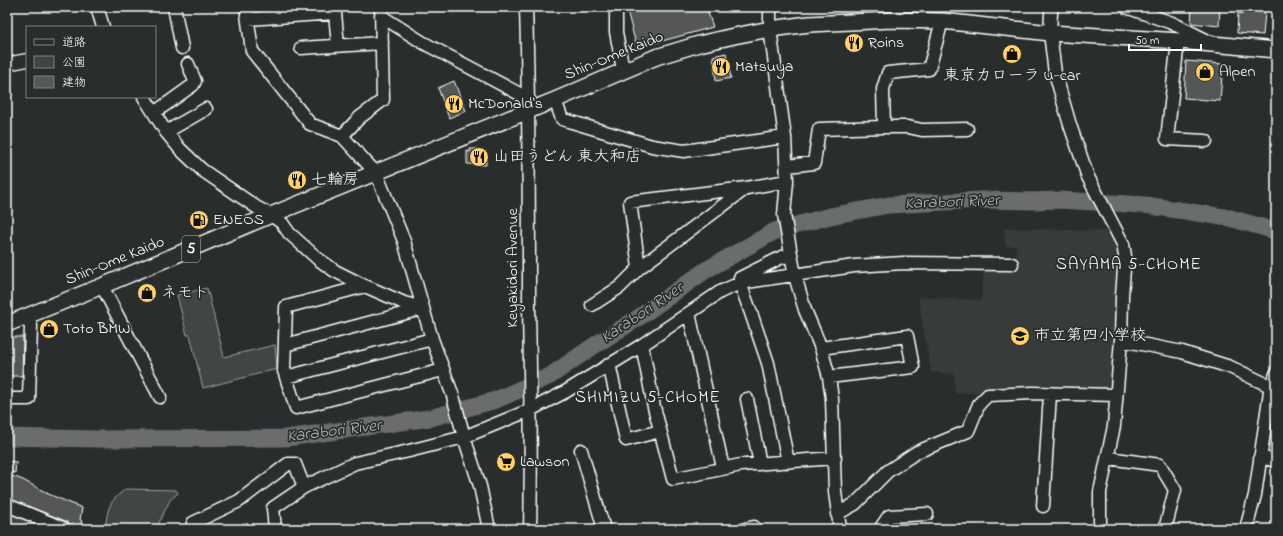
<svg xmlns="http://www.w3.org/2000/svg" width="1283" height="536" font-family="'Indie Flower','Klee One',sans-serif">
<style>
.built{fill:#373a3b}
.green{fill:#414445;stroke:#a0a2a2}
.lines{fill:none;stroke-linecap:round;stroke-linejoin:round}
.river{stroke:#6a6c6d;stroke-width:17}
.building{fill:#555758;stroke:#fff}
.minor-casing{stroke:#fff;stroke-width:15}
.major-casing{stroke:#fff;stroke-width:18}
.minor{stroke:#2a2d2e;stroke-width:12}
.major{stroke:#2a2d2e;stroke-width:15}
.labels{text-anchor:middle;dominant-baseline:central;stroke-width:3.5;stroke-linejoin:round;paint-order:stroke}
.shield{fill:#2a2d2e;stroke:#bfc0c0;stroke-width:1}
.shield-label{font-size:15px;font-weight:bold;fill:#fff}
.poi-label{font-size:16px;fill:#fff;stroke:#2a2d2e;text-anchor:start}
.street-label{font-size:16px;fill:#fff;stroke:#2a2d2e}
.water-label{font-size:17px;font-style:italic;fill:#b4b6b6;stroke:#2a2d2e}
.neighbourhood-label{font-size:17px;letter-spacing:1px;fill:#fff;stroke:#2a2d2e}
</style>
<rect width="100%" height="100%" fill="#2a2d2e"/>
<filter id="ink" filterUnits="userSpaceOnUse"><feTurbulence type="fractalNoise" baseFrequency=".025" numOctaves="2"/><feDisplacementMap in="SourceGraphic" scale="8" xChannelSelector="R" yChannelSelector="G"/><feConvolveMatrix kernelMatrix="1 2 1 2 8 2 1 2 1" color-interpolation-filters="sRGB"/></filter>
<g filter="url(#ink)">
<path class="built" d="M 1004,228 L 1110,231 L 1119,250 L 1112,391 L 955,393 L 954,374 L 931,372 L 918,297 L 981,300 L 984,270 L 1016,271 L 1016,246 L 1006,246 Z"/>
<path class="green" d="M 207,288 L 224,357 L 275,345 L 277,369 L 203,388 L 190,335 L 187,335 L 177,295 Z
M 126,489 L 176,490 L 178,493 L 170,500 L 156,529 L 105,529 C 108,508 108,502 126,489 Z
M 7,511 L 54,529 L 7,529 Z"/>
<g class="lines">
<path class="river" d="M 7,437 L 95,439 L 286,438 L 430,418 L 496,400 L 550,376 L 592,347 L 638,318 L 706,270 L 775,231 L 830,216 L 889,205 L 981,200 L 1033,201 L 1060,200 L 1145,205 L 1230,218 L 1276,231"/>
</g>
<path class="building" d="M 626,7 L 706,7 L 713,27 L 637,48 Z
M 1192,7 L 1220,7 L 1219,26 L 1191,23 Z
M 1243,9 L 1256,10 L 1259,12 L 1265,13 L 1263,35 L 1237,33 L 1238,13 L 1243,14 Z
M 726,53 L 731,78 L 716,81 L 713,56 Z
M 1186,61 L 1223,64 L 1220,101 L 1184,98 Z
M 454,81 L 466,111 L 449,118 L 438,88 Z
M 470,149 L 478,149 L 478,152 L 486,152 L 486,165 L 467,164 L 467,151 L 470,152 Z
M 12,337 L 23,337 L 22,376 L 7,376 L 7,340 Z
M 7,461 L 16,462 L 15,473 L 7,472 Z
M 12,476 L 23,480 L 47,493 L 46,493 L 82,508 L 80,520 L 82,521 L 79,529 L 72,526 L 68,522 L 7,498 L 7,489 Z"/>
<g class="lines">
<g class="minor-casing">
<path id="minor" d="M 97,7 L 103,27
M 174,7 L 182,48
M 246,7 L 252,51 L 310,124 L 342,136 L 376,173 L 404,241 L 423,308 L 432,339 L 453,396 L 464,437 L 480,486 L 489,529
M 526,7 C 529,106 529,204 529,303 C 530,378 532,454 530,529
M 616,7 L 616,32 L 623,70
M 770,7 L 770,29 L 785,137 L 787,181 L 784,215 L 795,276 L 805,310 L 821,348 L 829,377 L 832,399 L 835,492 L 840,529
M 1052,7 L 1051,13 L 1050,33 L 1055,73 L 1070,125 L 1088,177 L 1123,244 L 1125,256 L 1122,296 L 1121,340 L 1114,426 L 1100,492 L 1100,529
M 1126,7 L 1172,23 L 1210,42
M 381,16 L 422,42 L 529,99
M 248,19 L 335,13 L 338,46
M 1178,41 L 1167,139 L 1206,141
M 301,48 L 382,43
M 7,64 L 27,60
M 144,97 L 166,132 L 180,149 L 202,170 L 256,207 L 271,215 L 282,223 L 289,233 L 318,259 L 335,271 L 365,286 L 404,303 L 423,308
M 555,100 L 562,119 L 652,146 L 684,151 L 785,137
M 154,113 L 193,85 L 195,81 L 188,64
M 884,127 L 908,127 L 922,130 L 967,129
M 166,132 L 206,109
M 342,136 L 359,118 L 383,100 L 381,7
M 787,166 L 814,163 L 819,129 L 884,127 L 883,89 L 888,73 L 929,69 L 942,21
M 639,268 L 630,202 L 746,188 L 787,181
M 102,286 L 160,397
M 365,286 L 286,307 L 284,371 L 296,408 L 443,370
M 592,305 L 620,287 L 639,268 L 745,189
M 689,313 L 723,468
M 1121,340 L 1182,352 L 1230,367 L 1272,387
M 285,345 L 421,309
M 642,345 L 654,407 L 673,479 L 741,465 L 835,458
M 821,348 L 907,336 L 913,367 L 829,377
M 609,364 L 626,440 L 660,431
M 286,377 L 432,339
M 7,399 L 29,399 L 31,326 L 26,317
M 747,399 L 760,464
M 581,450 L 604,529
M 1260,457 L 1276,461
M 1108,458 L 1160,465 L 1175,490 L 1165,529
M 788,462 L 768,363 L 751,313 L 740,283 L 854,266 L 904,263 L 1012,264
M 7,505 L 65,529
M 1043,506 L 1050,394
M 837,514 L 855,504 L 888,471 L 917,452 L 968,431 L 979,404 L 988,395 L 1032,393 L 1116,395
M 195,529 L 193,523 L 239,501 L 288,464 L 295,464 L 304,487
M 275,529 L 273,508 L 304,487 L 355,463 L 409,451 L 464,437 L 530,410 L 565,392 L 642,345 L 720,292 L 740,283 L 740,278 L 782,257 L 791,256
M 745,529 L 754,527 L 754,529
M 882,529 L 882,526 L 889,516 L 927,514
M 1246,529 L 1255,495 L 1270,391 L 1276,374"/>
</g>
<g class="major-casing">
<path id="major" d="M 7,324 L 102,286 L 271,215 L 555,100 L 656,57 L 699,44 L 734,36 L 770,29 L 809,24 L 892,20 L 942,21 L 1050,33 L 1180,41 L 1276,50"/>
</g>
<use href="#minor" class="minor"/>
<use href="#major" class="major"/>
</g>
</g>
<defs>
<g id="restaurant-disc" transform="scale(1)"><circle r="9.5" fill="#ffd166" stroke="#2a2d2e"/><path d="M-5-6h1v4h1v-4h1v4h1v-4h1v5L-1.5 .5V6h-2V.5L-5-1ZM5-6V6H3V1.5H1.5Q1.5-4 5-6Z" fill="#111"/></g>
<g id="shop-disc" transform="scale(1)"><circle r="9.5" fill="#ffd166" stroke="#2a2d2e"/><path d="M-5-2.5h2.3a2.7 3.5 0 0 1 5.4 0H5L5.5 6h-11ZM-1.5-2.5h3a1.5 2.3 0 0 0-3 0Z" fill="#111"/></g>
<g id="fuel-disc" transform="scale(1)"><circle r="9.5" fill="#ffd166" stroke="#2a2d2e"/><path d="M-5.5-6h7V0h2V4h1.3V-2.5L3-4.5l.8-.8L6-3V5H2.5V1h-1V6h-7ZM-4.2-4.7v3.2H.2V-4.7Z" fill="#111"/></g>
<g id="school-disc" transform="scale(1)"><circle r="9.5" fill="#ffd166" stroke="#2a2d2e"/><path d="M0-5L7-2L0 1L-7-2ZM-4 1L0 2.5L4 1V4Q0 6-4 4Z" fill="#111"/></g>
<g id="supermarket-disc" transform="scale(1)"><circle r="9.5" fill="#ffd166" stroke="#2a2d2e"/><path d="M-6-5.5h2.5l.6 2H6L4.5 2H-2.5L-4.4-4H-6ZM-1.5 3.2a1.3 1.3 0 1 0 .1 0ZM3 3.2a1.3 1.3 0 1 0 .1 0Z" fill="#111"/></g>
</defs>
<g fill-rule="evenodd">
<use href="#restaurant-disc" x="854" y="43"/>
<use href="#shop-disc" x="1012" y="54"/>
<use href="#restaurant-disc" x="721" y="67"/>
<use href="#shop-disc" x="1205" y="72"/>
<use href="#restaurant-disc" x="454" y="104"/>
<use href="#restaurant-disc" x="479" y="157"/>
<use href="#restaurant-disc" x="297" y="180"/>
<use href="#fuel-disc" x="199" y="220"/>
<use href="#shop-disc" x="147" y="293"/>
<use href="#shop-disc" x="49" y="329"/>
<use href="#school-disc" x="1020" y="336"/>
<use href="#supermarket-disc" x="506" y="462"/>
</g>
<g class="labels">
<rect class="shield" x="182" y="236" width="18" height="26" rx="3"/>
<g class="shield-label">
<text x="191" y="249">5</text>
</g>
<g class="poi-label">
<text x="868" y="43">Roins</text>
<text x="735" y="67">Matsuya</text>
<text x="1219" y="72">Alpen</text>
<text x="1012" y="76" text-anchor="middle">東京カローラ U-car</text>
<text x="468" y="104">McDonald's</text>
<text x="493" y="157">山田うどん 東大和店</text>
<text x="311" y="180">七輪房</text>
<text x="213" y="220">ENEOS</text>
<text x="161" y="293">ネモト</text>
<text x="63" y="329">Toto BMW</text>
<text x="1034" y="336">市立第四小学校</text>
<text x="520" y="462">Lawson</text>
</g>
<g class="street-label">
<text transform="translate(614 56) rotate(-22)">Shin-Ome Kaido</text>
<text transform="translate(115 261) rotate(-22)">Shin-Ome Kaido</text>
<text transform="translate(513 268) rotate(-90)">Keyakidori Avenue</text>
</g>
<g class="water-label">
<text transform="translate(952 202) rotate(-2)">Karabori River</text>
<text transform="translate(642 313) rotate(-34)">Karabori River</text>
<text transform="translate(334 431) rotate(-7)">Karabori River</text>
</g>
<g class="neighbourhood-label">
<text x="1129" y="264">SAYAMA 5-CHOME</text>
<text x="648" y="397">SHIMIZU 5-CHOME</text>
</g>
</g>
<rect width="1283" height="536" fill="none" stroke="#2a2d2e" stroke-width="24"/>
<rect x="12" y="12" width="1259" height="512" fill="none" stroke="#fff" stroke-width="1.5" filter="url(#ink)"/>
<rect x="26" y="26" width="130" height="72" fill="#2a2d2e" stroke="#7f8182"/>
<rect x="34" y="39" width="20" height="6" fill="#2a2d2e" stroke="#7f8182"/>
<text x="62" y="46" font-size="12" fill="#ffffff">道路</text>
<rect x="34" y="56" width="20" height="12" fill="#414445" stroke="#7f8182"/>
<text x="62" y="66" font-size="12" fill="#ffffff">公園</text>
<rect x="34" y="76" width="20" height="12" fill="#555758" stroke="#7f8182"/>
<text x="62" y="86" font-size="12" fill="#ffffff">建物</text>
<path d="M1129 44v6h72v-6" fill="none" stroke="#ffffff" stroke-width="2"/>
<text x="1135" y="44" font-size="12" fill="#ffffff" stroke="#2a2d2e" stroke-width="3" paint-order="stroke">50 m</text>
</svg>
